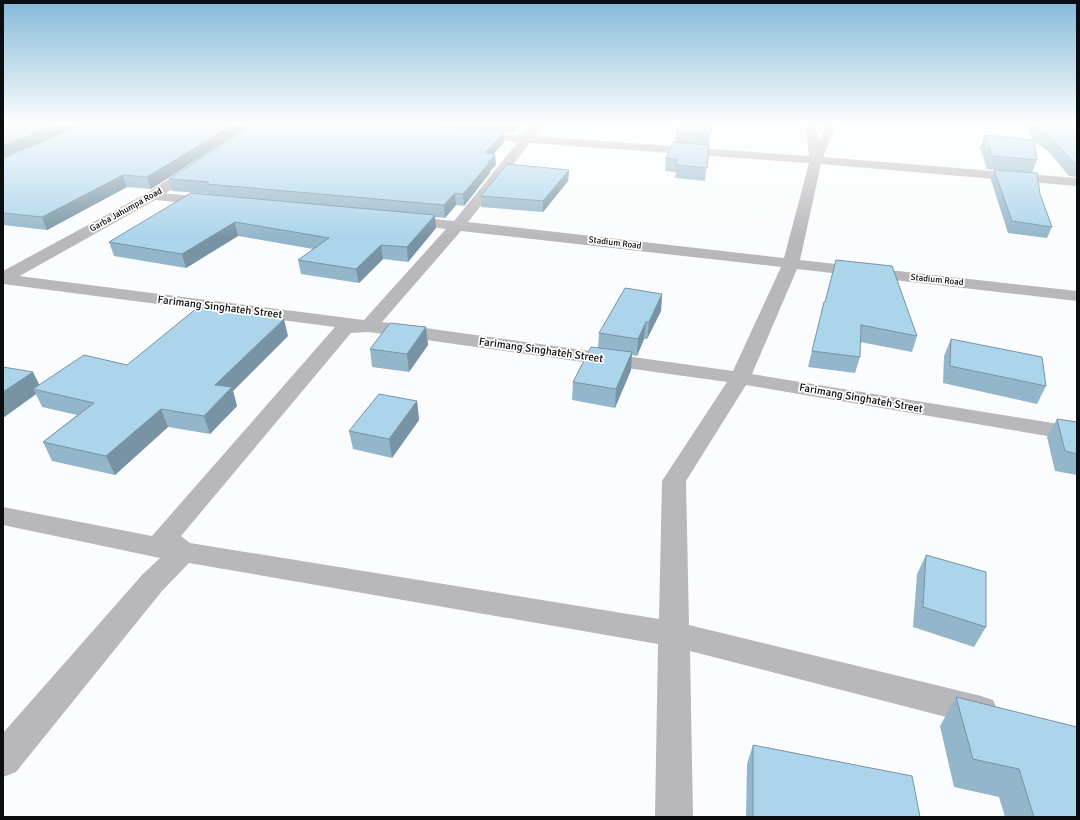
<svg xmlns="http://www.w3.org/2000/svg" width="1080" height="820" font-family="Signika,sans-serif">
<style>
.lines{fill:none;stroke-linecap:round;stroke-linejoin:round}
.minor{fill:#b8b7bb;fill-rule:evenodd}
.tertiary{fill:#b8b7bb;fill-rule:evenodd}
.wall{fill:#94b6ca}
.shaded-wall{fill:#7894a4}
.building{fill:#acd4eb;stroke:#7894a4}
.labels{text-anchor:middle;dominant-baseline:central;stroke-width:3.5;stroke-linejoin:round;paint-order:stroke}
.far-street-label{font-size:9px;fill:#0b0d10;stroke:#fff}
.street-label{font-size:11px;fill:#0b0d10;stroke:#fff}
</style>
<rect width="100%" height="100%" fill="#fbfcfd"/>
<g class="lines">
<path class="minor" d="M 533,123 L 544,123 L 535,136 L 809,156 L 805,123 L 815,123 L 819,140 L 827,123 L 837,123 L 823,157 L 1077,178 L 1077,186 L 821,164 L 800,260 L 1077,291 L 1077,301 L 797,269 L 752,374 L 1077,427 L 1077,441 L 746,385 L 686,481 L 689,625 L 981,696 L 993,700 L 998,711 L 993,722 L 981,726 L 690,651 L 693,817 L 655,817 L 658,644 L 189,563 L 162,591 L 16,772 L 3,777 L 3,733 L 142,575 L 160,558 L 3,525 L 3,507 L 152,536 L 335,327 L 3,284 L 3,274 L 364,320 L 446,229 L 401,223 L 399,220 L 401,217 L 406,216 L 454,221 L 518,142 L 474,138 L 470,137 L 468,135 L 470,133 L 523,135 ZM 530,143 L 809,163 L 784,258 L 468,222 ZM 461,231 L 781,267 L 733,371 L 382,322 ZM 369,332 L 727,382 L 662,481 L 659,619 L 190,543 L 181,536 L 351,333 Z
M 152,192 L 211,198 L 216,199 L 218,202 L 216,205 L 211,206 L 147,199 L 145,196 L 147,193 Z"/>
<path class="tertiary" d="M 195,164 L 199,165 L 201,168 L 199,171 L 157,199 L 9,282 L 3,283 L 3,271 L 147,193 L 191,165 Z"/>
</g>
<path class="wall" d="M 3,123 L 254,123 L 151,189 L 127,187 L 47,230 L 3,225 Z
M 255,123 L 521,123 L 512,133 L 504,132 L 504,142 L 494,154 L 495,154 L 496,165 L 490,171 L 490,173 L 464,206 L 456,205 L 445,218 L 435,217 L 436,228 L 408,262 L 383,259 L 359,283 L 301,274 L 298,260 L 313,249 L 238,236 L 186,268 L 114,256 L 109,242 L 210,194 L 172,191 L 169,179 Z
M 1028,123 L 1070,123 L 1077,138 L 1077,177 L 1069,176 L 1050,153 L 1034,141 L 1037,160 L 1032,173 L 987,169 L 980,148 L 985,135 L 1033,140 L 1031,138 Z
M 676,132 L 710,135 L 705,181 L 675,178 L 676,172 L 665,171 L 666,158 L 675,142 Z
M 569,170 L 568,181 L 543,212 L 481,207 L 481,196 Z
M 994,170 L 1040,194 L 1052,227 L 1047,238 L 1008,233 L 991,180 Z
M 662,294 L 661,311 L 647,339 L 644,339 L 637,356 L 632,355 L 631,370 L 615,408 L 572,400 L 573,382 L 598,348 L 599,333 Z
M 824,302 L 917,336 L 912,352 L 860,342 L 860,357 L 855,373 L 808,367 Z
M 426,327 L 428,345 L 409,372 L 372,367 L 370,349 Z
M 288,336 L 233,391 L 237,406 L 210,434 L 168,427 L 115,475 L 52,461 L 43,442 L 77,415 L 42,407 L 36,394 L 3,418 L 3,367 L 39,385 L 127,365 Z
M 951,339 L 1046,386 L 1037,404 L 943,383 L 944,356 Z
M 417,401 L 419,420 L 392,458 L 353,449 L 349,431 Z
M 1057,419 L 1077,422 L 1077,475 L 1055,471 L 1047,437 Z
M 926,555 L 986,627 L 974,647 L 913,627 L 917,574 Z
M 956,697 L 1077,817 L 1005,817 L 999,797 L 954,787 L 940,726 Z
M 753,745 L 920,817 L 746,817 L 747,764 Z"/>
<path class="shaded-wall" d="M 61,123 L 89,123 L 3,159 L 3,146 Z
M 236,123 L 254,123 L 151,189 L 147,177 Z
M 512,123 L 521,123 L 512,133 Z
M 712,123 L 713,123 L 710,135 Z
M 504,132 L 504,142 L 485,164 L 485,153 Z
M 495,154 L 496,165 L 490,171 L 490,173 L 464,206 L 463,194 L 488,162 Z
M 569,170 L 568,181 L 543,212 L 543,201 Z
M 123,175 L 127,187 L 47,230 L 42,217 Z
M 455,193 L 456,205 L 445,218 L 444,205 Z
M 435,215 L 436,228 L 408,262 L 407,247 Z
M 235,222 L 238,236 L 186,268 L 182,254 Z
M 381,245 L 383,259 L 359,283 L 356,269 Z
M 662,294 L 661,311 L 647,339 L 649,322 Z
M 284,319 L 288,336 L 233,391 L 237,406 L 210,434 L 204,416 L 215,385 Z
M 646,322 L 644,339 L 637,356 L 638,339 Z
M 426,327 L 428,345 L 409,372 L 407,354 Z
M 632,352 L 631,370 L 615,408 L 616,389 Z
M 33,372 L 42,390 L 33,389 L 36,394 L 3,418 L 3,392 Z
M 417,401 L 419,420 L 392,458 L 389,439 Z
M 161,409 L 168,427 L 115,475 L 106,456 Z"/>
<path class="building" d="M 3,123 L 61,123 L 3,146 Z
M 87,123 L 236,123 L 147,177 L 123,175 L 42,217 L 3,213 L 3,158 Z
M 255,123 L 400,123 L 418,125 L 504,132 L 485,153 L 495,154 L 488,162 L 490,162 L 463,194 L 455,193 L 444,205 L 207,184 L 209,182 L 169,179 Z
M 680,123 L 712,123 L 710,135 L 676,132 Z
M 1035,123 L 1070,123 L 1077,138 L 1077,164 L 1074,163 L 1054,141 L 1036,127 Z
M 985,135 L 1034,140 L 1037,160 L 992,156 Z
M 673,142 L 709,145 L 707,168 L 676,165 L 677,159 L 666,158 Z
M 507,164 L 569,170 L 543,201 L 481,196 Z
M 994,170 L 1037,173 L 1040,194 L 1052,227 L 1012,221 Z
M 191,193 L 435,215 L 407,247 L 381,245 L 356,269 L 298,260 L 329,238 L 235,222 L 182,254 L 109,242 Z
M 836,260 L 892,266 L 917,336 L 861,325 L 860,357 L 812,351 L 824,302 L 825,302 Z
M 625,288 L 662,294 L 649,322 L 646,322 L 638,339 L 599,333 Z
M 197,308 L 284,319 L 215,385 L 232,387 L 204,416 L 161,409 L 106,456 L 43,442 L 94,403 L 33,389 L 84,355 L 127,365 Z
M 390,323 L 426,327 L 407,354 L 370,349 Z
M 951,339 L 1042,357 L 1046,386 L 950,366 Z
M 591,347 L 632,352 L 616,389 L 573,382 Z
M 3,367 L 33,372 L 3,392 Z
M 379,394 L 417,401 L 389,439 L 349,431 Z
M 1057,419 L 1077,422 L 1077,454 L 1065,451 Z
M 926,555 L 986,572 L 986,627 L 923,607 Z
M 956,697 L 1077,727 L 1077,817 L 1034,817 L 1019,769 L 973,759 Z
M 753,745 L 912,776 L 920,817 L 753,817 Z"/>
<linearGradient id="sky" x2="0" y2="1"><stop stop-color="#84b9d9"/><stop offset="0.52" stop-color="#fdfefe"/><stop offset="1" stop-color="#fdfefe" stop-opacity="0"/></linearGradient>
<rect width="1080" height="238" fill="url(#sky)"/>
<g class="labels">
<g class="far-street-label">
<text transform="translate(126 210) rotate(-29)">Garba Jahumpa Road</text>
<text transform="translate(615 243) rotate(7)">Stadium Road</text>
<text transform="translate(937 280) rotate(6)">Stadium Road</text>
</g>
<g class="street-label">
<text transform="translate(220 307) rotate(7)">Farimang Singhateh Street</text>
<text transform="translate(541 350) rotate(8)">Farimang Singhateh Street</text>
<text transform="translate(861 398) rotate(10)">Farimang Singhateh Street</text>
</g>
</g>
<rect width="1080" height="820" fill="none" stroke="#0b0d10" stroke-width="8"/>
</svg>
